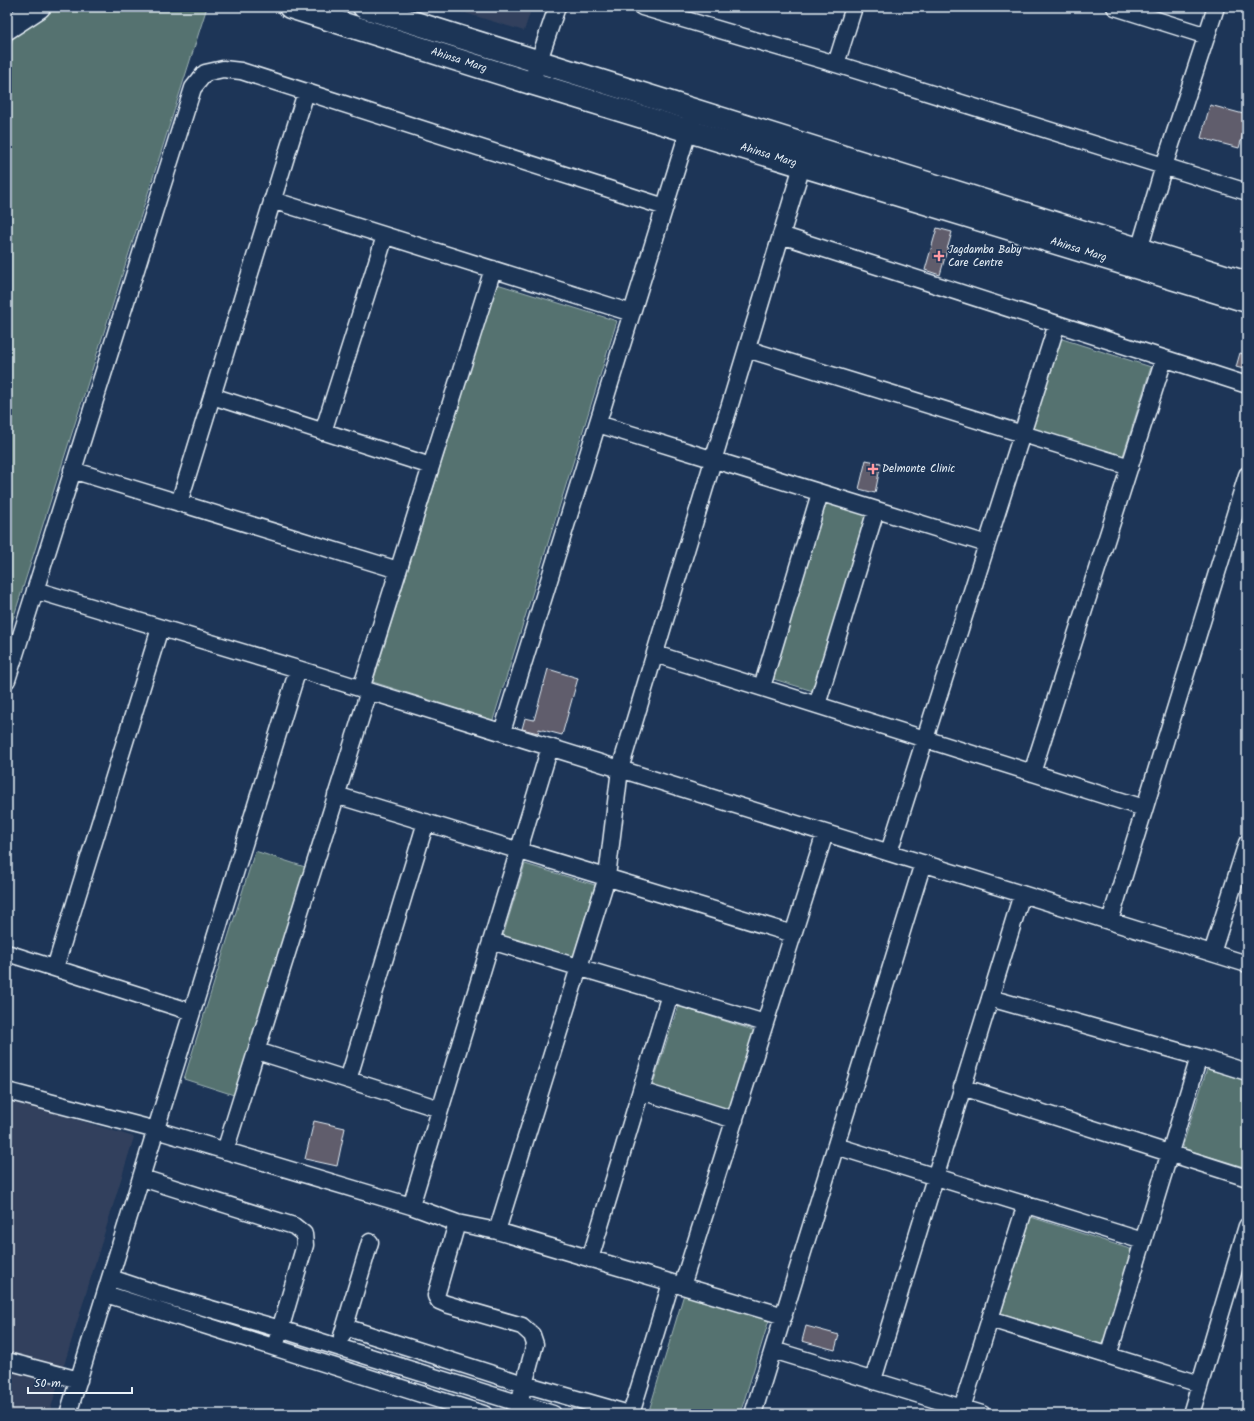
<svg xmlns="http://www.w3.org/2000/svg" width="1254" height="1421" font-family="Kalam,sans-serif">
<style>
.built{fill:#31415d}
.green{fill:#547270;stroke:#9eb2b4}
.building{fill:#615d6c;stroke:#e8f1f8}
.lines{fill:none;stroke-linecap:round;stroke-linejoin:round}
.minor-casing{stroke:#e8f1f8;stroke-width:19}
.highway-casing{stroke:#e8f1f8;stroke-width:25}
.minor{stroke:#1d3557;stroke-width:16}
.highway{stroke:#1d3557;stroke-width:22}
.poi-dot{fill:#ff9aa2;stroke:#1d3557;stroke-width:1.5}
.labels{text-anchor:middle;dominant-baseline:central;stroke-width:3;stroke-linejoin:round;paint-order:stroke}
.street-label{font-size:11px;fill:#e8f1f8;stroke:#1d3557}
.poi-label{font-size:11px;fill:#e8f1f8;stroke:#1d3557;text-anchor:start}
</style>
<rect width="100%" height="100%" fill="#1d3557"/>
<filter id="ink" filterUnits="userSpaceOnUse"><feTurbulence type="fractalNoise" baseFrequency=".025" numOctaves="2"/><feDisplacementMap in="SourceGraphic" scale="8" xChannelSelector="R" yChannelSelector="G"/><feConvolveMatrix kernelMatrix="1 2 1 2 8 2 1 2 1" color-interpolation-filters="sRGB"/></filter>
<g filter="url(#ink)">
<path class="built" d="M 446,7 L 532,7 L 524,31 Z
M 7,1098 L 134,1137 L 49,1414 L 7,1414 Z"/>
<path class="green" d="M 23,7 L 207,7 L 7,638 L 7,56 Z
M 497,284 L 617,321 L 493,720 L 373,682 Z
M 1059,338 L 1151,367 L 1122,459 L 1030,431 Z
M 825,500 L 868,513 L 813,691 L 770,678 Z
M 255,851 L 305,867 L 234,1095 L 184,1079 Z
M 525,864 L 595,885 L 573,958 L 503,936 Z
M 678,1006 L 756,1031 L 730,1112 L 652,1087 Z
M 1207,1069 L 1247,1081 L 1247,1168 L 1182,1148 Z
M 1031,1217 L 1133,1250 L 1103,1345 L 1001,1313 Z
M 684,1294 L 769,1320 L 740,1414 L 648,1414 Z"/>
<path class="building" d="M 1210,105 L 1247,115 L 1247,120 L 1239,148 L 1201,138 Z
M 937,228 L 952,232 L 940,275 L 925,270 Z
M 1240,353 L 1247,355 L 1247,370 L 1236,367 Z
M 866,460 L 881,463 L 875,493 L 859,489 Z
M 548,669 L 578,678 L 562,735 L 539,729 L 538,733 L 522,729 L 525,718 L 534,720 Z
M 314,1121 L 345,1128 L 337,1166 L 305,1159 Z
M 806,1326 L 839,1335 L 835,1350 L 802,1341 Z"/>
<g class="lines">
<g class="minor-casing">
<path id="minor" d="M 642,7 L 836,64 L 1247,192
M 1115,7 L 1207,36
M 836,64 L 854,7
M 535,72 L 557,7
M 272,200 L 632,313
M 781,235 L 1247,385
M 1136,260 L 1164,166 L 1216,7
M 747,349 L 1130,467
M 212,396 L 431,466
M 598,424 L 987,544
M 323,432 L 385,236
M 72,470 L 398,570
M 179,503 L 306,92
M 35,590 L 298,669 L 1247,964
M 655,654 L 1144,808
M 7,680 L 193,88 L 205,73 L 223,69 L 241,71 L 665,207
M 762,687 L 820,493
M 361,689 L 493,269
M 817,705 L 876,510
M 502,732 L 691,122
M 1032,773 L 1164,359
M 336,795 L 793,934
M 889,852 L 1057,324
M 1110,921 L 1247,475
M 491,941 L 765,1023
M 7,953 L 192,1012
M 1212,953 L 1247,843
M 55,968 L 160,628
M 990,998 L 1199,1057 L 1247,1072
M 257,1051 L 440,1109
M 348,1080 L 426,822
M 962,1087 L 1247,1178
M 7,1091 L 156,1130 L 411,1206 L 457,1223 L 497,1231 L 784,1316
M 641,1091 L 735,1120
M 836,1146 L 1143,1241
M 225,1151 L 369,691
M 142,1178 L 294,1226 L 304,1234 L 305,1245 L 277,1340
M 411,1206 L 550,747
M 457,1223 L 436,1296 L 439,1301 L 446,1304 L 522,1326 L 532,1335 L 535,1344 L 519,1403 L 513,1414
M 497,1231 L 607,877 L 620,769 L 805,156
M 590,1259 L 670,994
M 111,1278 L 159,1294 L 280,1329 L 553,1414
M 682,1286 L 825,833
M 106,1294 L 484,1414
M 990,1319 L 1200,1384
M 345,1327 L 524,1384 L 629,1414
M 342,1336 L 370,1242
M 773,1350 L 982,1414
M 1108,1356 L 1199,1057
M 7,1361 L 79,1380
M 873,1380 L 1022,894
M 962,1408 L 1026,1204
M 68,1414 L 298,669
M 631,1414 L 671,1283
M 753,1414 L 923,863
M 1191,1414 L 1247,1226"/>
</g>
<g class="highway-casing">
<g id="highway">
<path id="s1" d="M 290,7 L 531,83 L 1247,301"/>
<path d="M 364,7 L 1247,283"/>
<path d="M 7,28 L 39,7"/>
</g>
</g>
<use href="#minor" class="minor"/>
<use href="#highway" class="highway"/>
</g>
</g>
<g class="poi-dot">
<path d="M937 250h4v4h4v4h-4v4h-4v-4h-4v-4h4z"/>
<path d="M871 463h4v4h4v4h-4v4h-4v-4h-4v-4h4z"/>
</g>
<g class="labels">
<g class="street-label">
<text stroke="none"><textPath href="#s1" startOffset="177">Ahinsa Marg</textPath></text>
<text stroke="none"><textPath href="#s1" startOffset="501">Ahinsa Marg</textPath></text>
<text stroke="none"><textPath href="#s1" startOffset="825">Ahinsa Marg</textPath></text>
</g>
<g class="poi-label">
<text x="948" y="250">Jagdamba Baby<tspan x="948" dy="13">Care Centre</tspan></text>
<text x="882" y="469">Delmonte Clinic</text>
</g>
</g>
<rect width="1254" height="1421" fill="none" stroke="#1d3557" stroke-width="24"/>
<rect x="12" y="12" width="1230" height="1397" fill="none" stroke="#e8f1f8" stroke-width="1.5" filter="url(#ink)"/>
<path d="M28 1387v6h104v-6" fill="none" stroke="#e8f1f8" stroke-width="2"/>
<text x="34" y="1387" font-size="12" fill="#e8f1f8" stroke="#1d3557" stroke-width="3" paint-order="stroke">50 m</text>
</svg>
